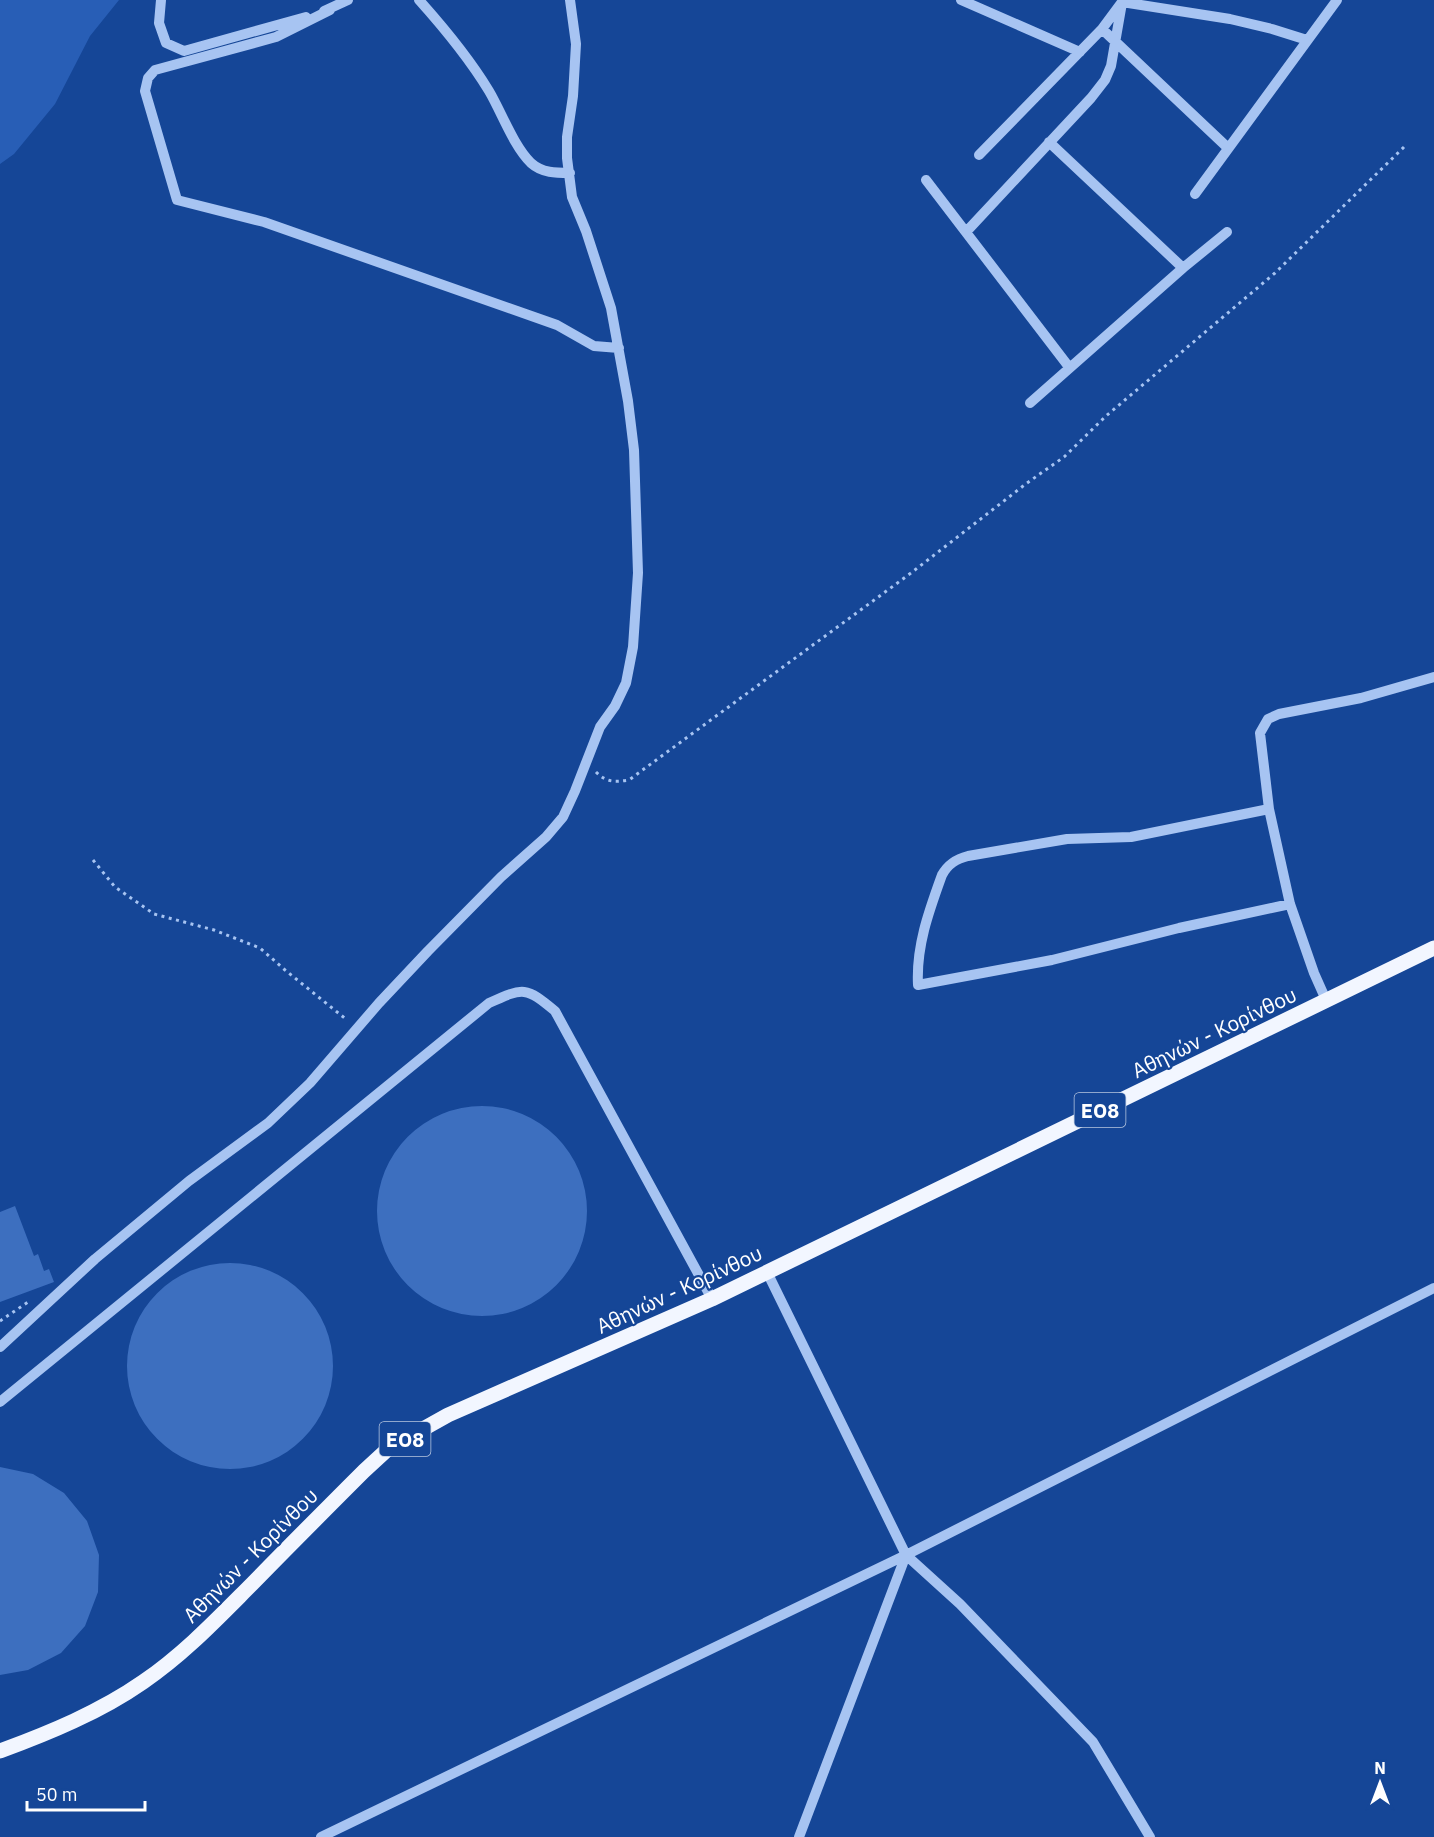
<svg xmlns="http://www.w3.org/2000/svg" width="1434" height="1837" font-family="'IBM Plex Sans',sans-serif">
<style>
.green{fill:#285eb6}
.building{fill:#3d6fbf}
.lines{fill:none;stroke-linecap:round;stroke-linejoin:round}
.path{stroke:#a7c4f2;stroke-width:3;stroke-dasharray:3 4.5;stroke-linecap:butt}
.minor{stroke:#a7c4f2;stroke-width:10}
.major{stroke:#f2f6ff;stroke-width:15}
.labels{text-anchor:middle;dominant-baseline:central;stroke-width:4.5;stroke-linejoin:round;paint-order:stroke}
.shield{fill:#154697;stroke:#b9c8e0;stroke-width:1.5}
.shield-label{font-size:20px;font-weight:bold;fill:#fff}
.street-label{font-size:21px;fill:#fff;stroke:#154697}
</style>
<rect width="100%" height="100%" fill="#154697"/>
<path class="green" d="M 0,0 L 119,0 L 90,36 L 55,104 L 14,154 L 0,164 Z"/>
<path class="building" d="M377 1211a105 105 0 1 1 210 0a105 105 0 1 1-210 0Z
M 15,1206 L 34,1256 L 38,1254 L 44,1271 L 49,1269 L 54,1282 L 0,1302 L 0,1212 Z
M127 1366a103 103 0 1 1 206 0a103 103 0 1 1-206 0Z
M 0,1467 L 33,1474 L 64,1493 L 87,1521 L 99,1555 L 98,1592 L 85,1626 L 61,1653 L 28,1670 L 0,1675 Z"/>
<g class="lines">
<path class="path" d="M 596,772 C 607,783 615,782 629,780 L 911,573 L 1027,483 L 1064,457 L 1106,416 L 1275,273 L 1404,147
M 93,860 L 115,887 L 154,914 L 214,930 L 260,948 L 285,970 L 347,1020
M 0,1321 L 28,1302"/>
<path class="minor" d="M 161,0 L 159,23 L 166,43 L 184,51 L 306,17
M 419,0 C 445,29 469,58 489,91 C 502,113 513,145 531,163 C 542,173 556,173 570,173
M 961,0 L 1080,52
M 330,10 L 276,37 L 155,70 L 148,78 L 145,91 L 177,200 L 264,222 L 557,325 L 594,346 L 619,348
M 324,11 L 348,0
M 1102,29 L 1228,148
M 1049,142 L 1183,268
M 979,155 L 1102,29 L 1122,2 L 1230,19 L 1272,29 L 1307,40
M 926,180 L 1069,367
M 1195,194 L 1337,0
M 966,232 L 1091,98 L 1105,80 L 1111,66 L 1122,3
M 1030,403 L 1183,268 L 1227,232
M 1269,809 L 1131,837 L 1067,839 L 968,856 C 956,859 948,864 942,875 C 929,911 916,946 918,985 L 1052,960 L 1179,928 L 1290,904
M 1326,1000 L 1314,973 L 1290,904 L 1269,809 L 1260,733 L 1268,719 L 1279,714 L 1361,698 L 1434,677
M 767,1272 L 906,1555 L 960,1604 L 1093,1742 L 1150,1837
M 0,1347 L 95,1259 L 189,1181 L 268,1123 L 310,1083 L 379,1003 L 428,951 L 501,877 L 546,837 L 563,817 L 575,791 L 600,727 L 615,706 L 626,683 L 633,647 L 638,573 L 634,450 L 628,401 L 611,308 L 586,231 L 572,197 L 567,158 L 567,137 L 573,96 L 576,44 L 570,0
M 0,1402 L 489,1003 C 524,987 526,987 555,1011 L 712,1299
M 321,1837 L 906,1555 L 1434,1288
M 799,1837 L 906,1555"/>
<path class="major" d="M 0,1751 C 49,1733 100,1712 143,1682 C 184,1654 217,1619 252,1584 C 289,1546 327,1508 364,1471 L 389,1448 L 448,1415 L 712,1299 L 1434,948"/>
</g>
<g class="labels">
<g class="shield">
<rect x="1074.5" y="1093" width="51" height="34" rx="4.5"/>
<rect x="379.5" y="1422" width="51" height="34" rx="4.5"/>
</g>
<g class="shield-label">
<text x="1100" y="1110">ΕΟ8</text>
<text x="405" y="1439">ΕΟ8</text>
</g>
<g class="street-label">
<text transform="translate(1214 1032) rotate(-26)">Αθηνών - Κορίνθου</text>
<text transform="translate(679 1289) rotate(-25)">Αθηνών - Κορίνθου</text>
<text transform="translate(250 1555) rotate(-45)">Αθηνών - Κορίνθου</text>
</g>
</g>
<g transform="translate(1380 1783)" stroke="#154697" stroke-width="4.5" paint-order="stroke">
<path d="M0-4.5L10 22L0 15L-10 22Z" fill="#ffffff"/>
<text y="-9" font-size="16" font-weight="bold" text-anchor="middle" fill="#ffffff">N</text>
</g>
<path d="M27 1801v9h118v-9" fill="none" stroke="#ffffff" stroke-width="3"/>
<text x="36" y="1801" font-size="18" fill="#ffffff" stroke="#154697" stroke-width="4.5" paint-order="stroke">50 m</text>
</svg>
